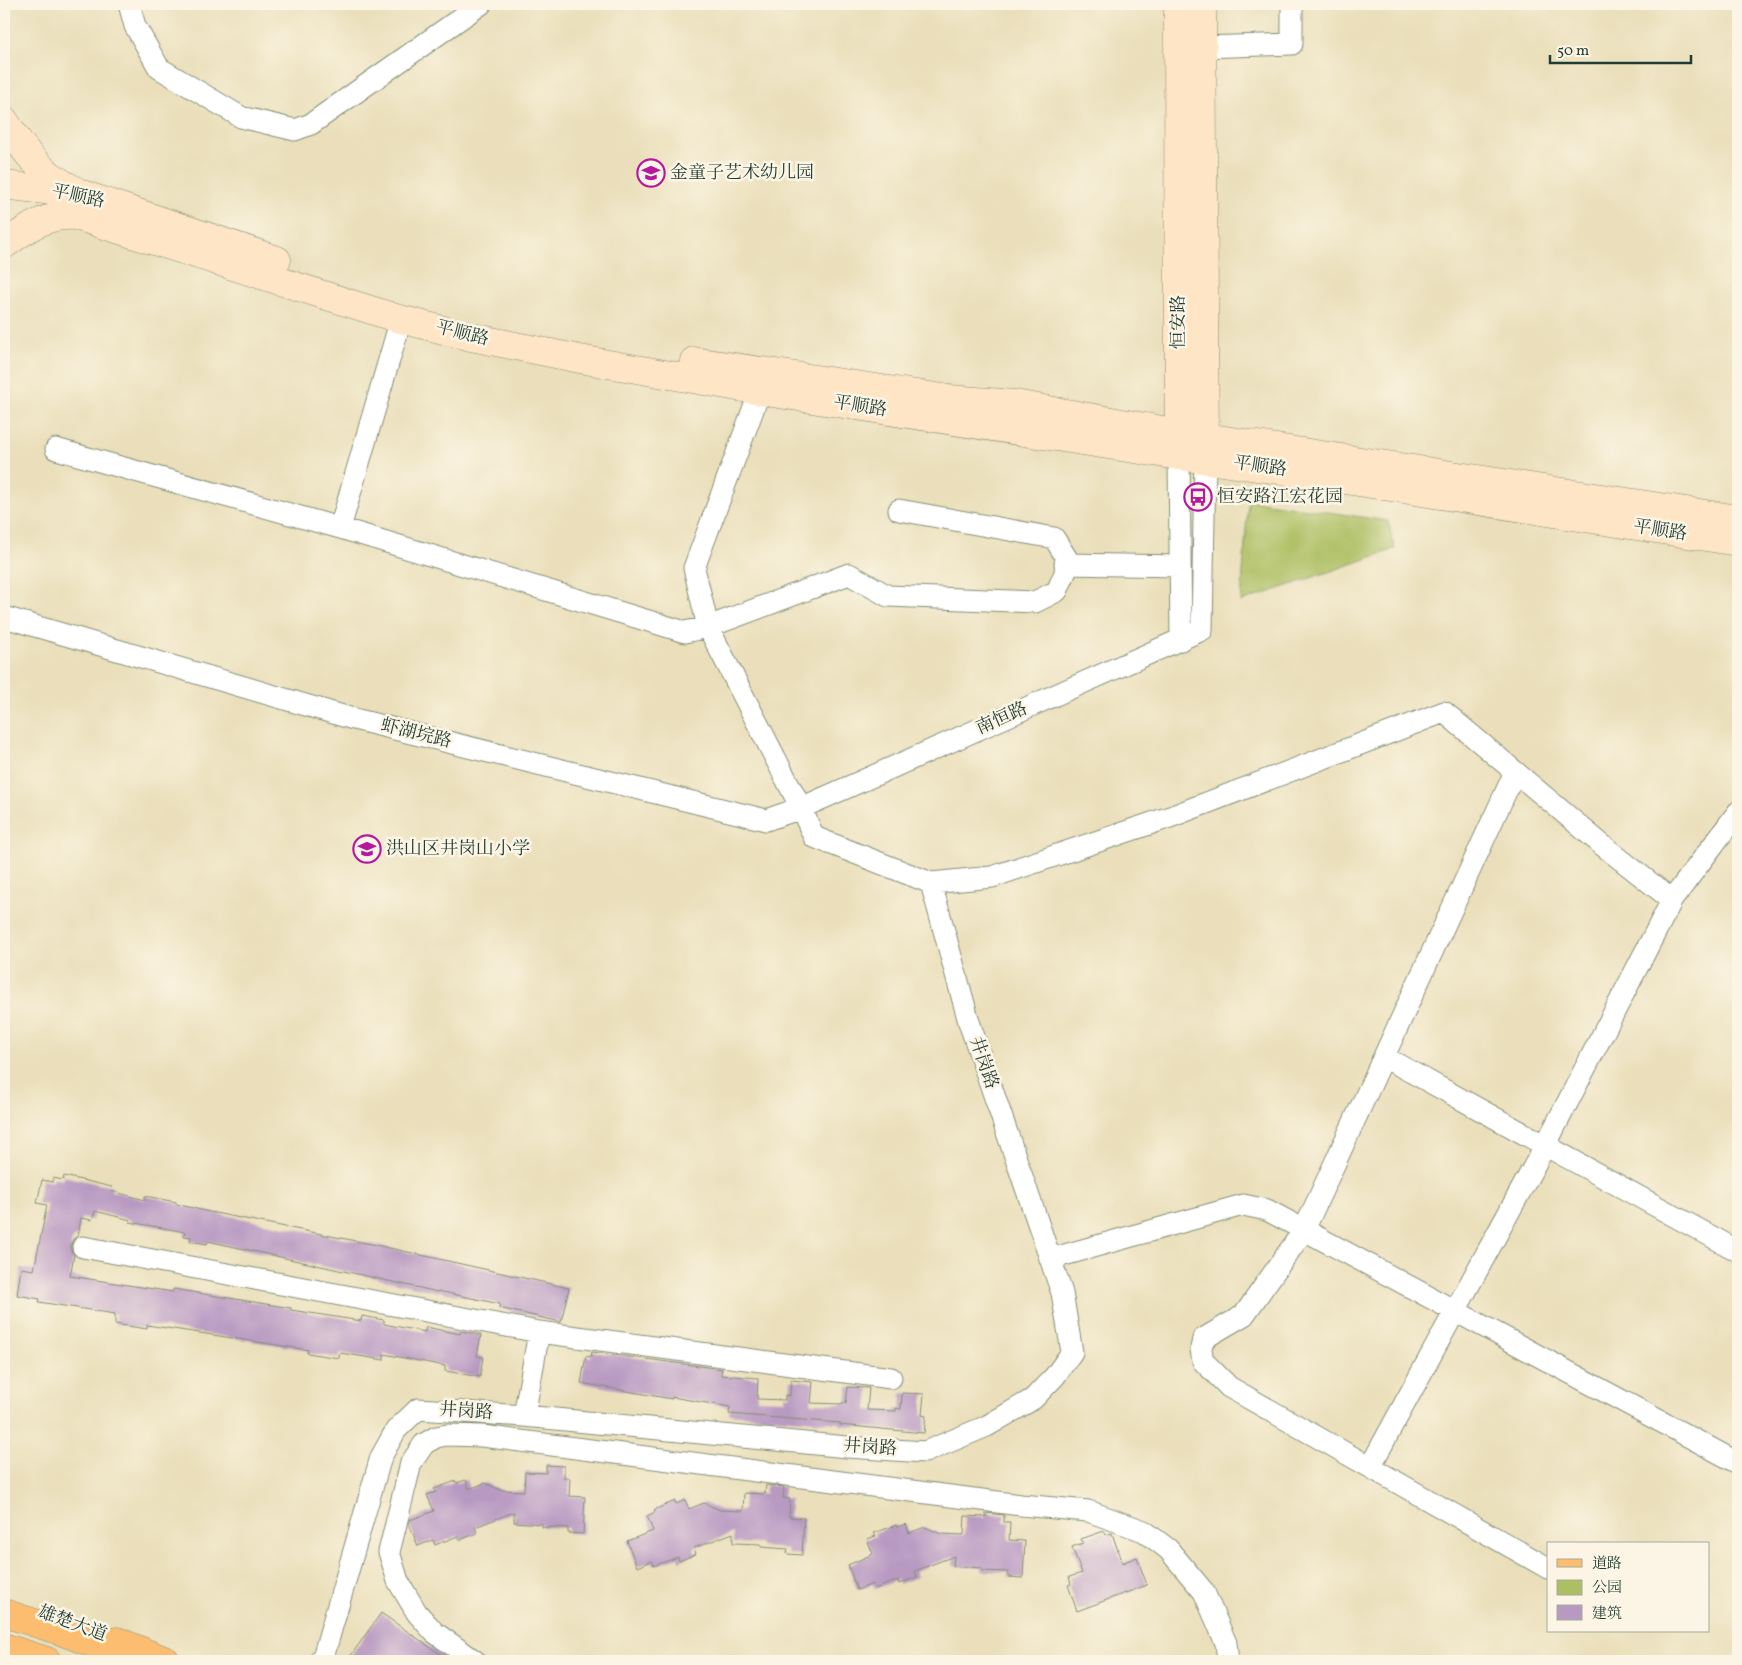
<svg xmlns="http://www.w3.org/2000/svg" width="1742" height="1665" font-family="Vollkorn,'Noto Serif SC',serif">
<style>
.green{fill:#adbf63;stroke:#667e4c}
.building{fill:#b899c2}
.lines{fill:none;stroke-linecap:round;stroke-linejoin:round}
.street-casing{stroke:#848e77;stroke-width:23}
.secondary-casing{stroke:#848e77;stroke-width:29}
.primary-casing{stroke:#848e77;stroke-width:29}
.highway-casing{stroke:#848e77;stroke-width:29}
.street{stroke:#fff;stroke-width:21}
.secondary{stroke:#fee5c5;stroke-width:28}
.primary{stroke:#fcbd6f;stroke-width:28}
.highway{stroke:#fcbd6f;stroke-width:28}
.labels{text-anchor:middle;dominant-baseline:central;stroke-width:5;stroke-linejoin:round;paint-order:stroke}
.poi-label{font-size:18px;fill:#1f3d34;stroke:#fcf5e5;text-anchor:start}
.street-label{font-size:18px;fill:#1f3d34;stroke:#fcf5e5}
</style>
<rect width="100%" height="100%" fill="#fcf5e5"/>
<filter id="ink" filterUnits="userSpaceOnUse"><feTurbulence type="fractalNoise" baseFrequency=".02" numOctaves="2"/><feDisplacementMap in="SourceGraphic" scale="10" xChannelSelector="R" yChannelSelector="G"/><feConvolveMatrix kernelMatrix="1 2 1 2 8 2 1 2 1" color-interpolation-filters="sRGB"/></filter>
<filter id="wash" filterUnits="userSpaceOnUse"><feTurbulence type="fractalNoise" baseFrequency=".0096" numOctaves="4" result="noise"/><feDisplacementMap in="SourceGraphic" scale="20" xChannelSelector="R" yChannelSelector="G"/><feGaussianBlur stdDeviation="1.12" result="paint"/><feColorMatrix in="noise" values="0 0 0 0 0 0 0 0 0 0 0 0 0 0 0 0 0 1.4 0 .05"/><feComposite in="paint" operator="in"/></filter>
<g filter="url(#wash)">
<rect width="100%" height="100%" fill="#eadfba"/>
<path class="green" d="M 1248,500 L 1388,521 L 1395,549 L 1241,602 Z"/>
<g id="blocks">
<path class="building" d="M 64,1176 L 112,1187 L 111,1191 L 145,1200 L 145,1196 L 176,1202 L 176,1204 L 205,1211 L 376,1245 L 569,1288 L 561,1322 L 499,1308 L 500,1304 L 438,1291 L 438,1292 L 208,1241 L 207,1244 L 190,1241 L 191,1237 L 184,1236 L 185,1232 L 130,1222 L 131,1220 L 95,1211 L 92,1220 L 81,1218 L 78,1236 L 73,1239 L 71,1244 L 71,1251 L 74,1255 L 70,1276 L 173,1292 L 173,1289 L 291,1308 L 291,1310 L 361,1321 L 362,1316 L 384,1320 L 384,1324 L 425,1332 L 426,1327 L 460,1334 L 461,1331 L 481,1335 L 477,1356 L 483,1357 L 480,1377 L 445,1371 L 445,1366 L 384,1354 L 384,1360 L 340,1353 L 339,1358 L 307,1353 L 308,1350 L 213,1335 L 147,1325 L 147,1329 L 115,1324 L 115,1314 L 39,1302 L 40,1299 L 17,1295 L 21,1268 L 34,1270 L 47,1205 L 37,1203 L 42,1180 L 53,1182 L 53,1178 L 63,1180 Z
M 592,1352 L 722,1369 L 721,1375 L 758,1378 L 757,1399 L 785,1400 L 785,1395 L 790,1396 L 791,1380 L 813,1382 L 811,1403 L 841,1404 L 842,1403 L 846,1403 L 848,1387 L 869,1388 L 867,1410 L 896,1411 L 896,1408 L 901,1409 L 902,1393 L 924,1394 L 922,1415 L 926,1416 L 924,1433 L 840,1425 L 840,1423 L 729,1414 L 730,1407 L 672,1397 L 672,1399 L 581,1383 L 586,1356 L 591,1357 Z
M 546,1465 L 564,1466 L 564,1478 L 570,1478 L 569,1496 L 585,1497 L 583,1534 L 568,1533 L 568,1528 L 542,1527 L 542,1524 L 514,1522 L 514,1512 L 475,1527 L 477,1533 L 460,1540 L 458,1536 L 435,1545 L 433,1540 L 418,1546 L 409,1524 L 410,1520 L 434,1511 L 427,1495 L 436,1492 L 434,1489 L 456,1481 L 457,1483 L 466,1480 L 469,1489 L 485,1483 L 501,1490 L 524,1491 L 525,1472 L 546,1473 Z
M 766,1485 L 784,1487 L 783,1498 L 790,1499 L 789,1517 L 804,1518 L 802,1555 L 787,1554 L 788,1549 L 761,1547 L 761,1544 L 733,1543 L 733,1533 L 694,1548 L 696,1554 L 679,1561 L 678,1557 L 654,1566 L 652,1561 L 637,1567 L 627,1541 L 653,1531 L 647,1516 L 655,1512 L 654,1510 L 675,1501 L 676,1504 L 685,1500 L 689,1509 L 704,1503 L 720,1510 L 743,1511 L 744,1493 L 765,1494 Z
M 986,1513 L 1004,1515 L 1004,1522 L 1010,1522 L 1009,1540 L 1025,1541 L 1023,1578 L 1008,1577 L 1008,1572 L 982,1571 L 982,1568 L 953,1566 L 954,1556 L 915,1571 L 917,1577 L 899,1584 L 898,1580 L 875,1589 L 873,1584 L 857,1590 L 848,1565 L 873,1554 L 867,1539 L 876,1536 L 874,1533 L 896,1525 L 897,1527 L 906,1524 L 909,1533 L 925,1527 L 941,1534 L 964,1535 L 965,1516 L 986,1517 Z
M 1104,1531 L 1106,1535 L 1112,1533 L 1122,1563 L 1137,1557 L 1147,1585 L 1077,1611 L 1068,1585 L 1071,1584 L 1069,1577 L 1082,1573 L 1072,1547 L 1083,1543 L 1081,1539 Z
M 381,1613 L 450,1661 L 347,1661 Z"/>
</g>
</g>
<g filter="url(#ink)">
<use href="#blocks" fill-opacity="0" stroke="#848e77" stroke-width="1"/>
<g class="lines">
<g class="street-casing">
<path id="street" d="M 129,4 L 135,26 L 159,68 L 241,117 L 295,130 L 311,124 L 481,4
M 1203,47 L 1292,44 L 1292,4
M 760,391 L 694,568 L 708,627 L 801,808 L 1202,630 L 1205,460
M 56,449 L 340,528 L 685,632 L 708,627 L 849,574 L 888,596 L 1035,602 L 1057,591 L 1065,573 L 1066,557 L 1054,538 L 899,510
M 1179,456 L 1181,640
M 340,528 L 401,319
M 1065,564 L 1180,566
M 4,617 L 350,718 L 766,820 L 801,808 L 814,837 L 931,883 L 992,877 L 1170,817 L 1444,712 L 1601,844 L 1672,900 L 1545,1146 L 1370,1467
M 1515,772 L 1304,1230 L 1244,1315 L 1203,1339 L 1201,1349 L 1203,1361 L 1229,1387 L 1548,1568
M 1672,900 L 1738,812
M 1384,1057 L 1738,1251
M 83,1247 L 539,1332 L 891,1378
M 1050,1259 L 1243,1205 L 1267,1210 L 1738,1463
M 524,1416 L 539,1332
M 320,1661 L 324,1654 L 381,1457 L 396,1430 L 418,1409 L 524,1416 L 847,1447 L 925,1452 L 987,1426 L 1033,1399 L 1055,1376 L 1072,1352 L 1062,1293 L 969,1022 L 931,883
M 475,1661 L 434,1632 L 417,1613 L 398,1581 L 389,1552 L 411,1463 L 424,1444 L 436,1437 L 447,1435 L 482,1436 L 1021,1505 L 1088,1511 L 1144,1531 L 1168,1549 L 1204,1592 L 1226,1643 L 1228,1661"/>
</g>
<g class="secondary-casing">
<path id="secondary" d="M 1178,4 L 1179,452
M 1202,4 L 1205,456
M 4,120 C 25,152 39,173 75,190
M 4,185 L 85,195 L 277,260
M 4,245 C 28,228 45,214 76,216 L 396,318 L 471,337 L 580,359 L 760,391 L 1179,456 L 1314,475 L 1738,542
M 694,361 L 950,399 L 1015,404 L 1179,433 L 1738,519"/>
</g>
<g class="primary-casing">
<path id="primary" d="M 117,1641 L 166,1661"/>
</g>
<g class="highway-casing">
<path id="highway" d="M 4,1613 L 60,1631 L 140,1661
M 4,1647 L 47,1661"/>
</g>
<use href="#street" class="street"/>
<use href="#secondary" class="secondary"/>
<use href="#primary" class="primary"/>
<use href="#highway" class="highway"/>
</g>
</g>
<defs>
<g id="school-ring" transform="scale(1.4375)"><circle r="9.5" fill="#fcf5e5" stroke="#b5179e" stroke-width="1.5"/><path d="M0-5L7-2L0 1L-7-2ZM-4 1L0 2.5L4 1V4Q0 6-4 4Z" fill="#b5179e"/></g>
<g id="bus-ring" transform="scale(1.4375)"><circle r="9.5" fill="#fcf5e5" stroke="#b5179e" stroke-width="1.5"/><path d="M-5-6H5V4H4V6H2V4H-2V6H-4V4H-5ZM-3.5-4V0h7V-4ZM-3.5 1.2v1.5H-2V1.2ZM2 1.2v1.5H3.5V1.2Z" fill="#b5179e"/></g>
</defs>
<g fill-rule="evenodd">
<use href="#school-ring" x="651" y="173"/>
<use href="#bus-ring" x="1198" y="497"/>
<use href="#school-ring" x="367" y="849"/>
</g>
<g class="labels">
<g class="poi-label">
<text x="670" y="173">金童子艺术幼儿园</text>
<text x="1217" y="497">恒安路江宏花园</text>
<text x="386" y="849">洪山区井岗山小学</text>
</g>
<g class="street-label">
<text transform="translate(78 197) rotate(12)">平顺路</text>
<text transform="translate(1179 322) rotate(-90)">恒安路</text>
<text transform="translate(462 334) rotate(14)">平顺路</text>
<text transform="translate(860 407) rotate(9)">平顺路</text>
<text transform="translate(1260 467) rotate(8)">平顺路</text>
<text transform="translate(1660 531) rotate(9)">平顺路</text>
<text transform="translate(1002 719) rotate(-24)">南恒路</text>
<text transform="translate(416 734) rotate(14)">虾湖垸路</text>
<text transform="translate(983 1063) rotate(71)">井岗路</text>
<text transform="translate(466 1412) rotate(4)">井岗路</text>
<text transform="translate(870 1448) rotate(4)">井岗路</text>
<text transform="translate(72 1624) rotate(20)">雄楚大道</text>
</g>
</g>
<rect width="1742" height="1665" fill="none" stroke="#fcf5e5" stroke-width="20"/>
<rect x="1547" y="1542" width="162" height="90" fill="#fcf5e5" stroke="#a4ab9e"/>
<rect x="1557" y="1559" width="25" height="8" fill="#fcbd6f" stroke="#a4ab9e"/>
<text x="1592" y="1568" font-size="15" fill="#1f3d34">道路</text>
<rect x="1557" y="1580" width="25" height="15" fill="#adbf63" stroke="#a4ab9e"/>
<text x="1592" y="1592" font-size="15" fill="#1f3d34">公园</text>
<rect x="1557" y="1605" width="25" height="15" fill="#b899c2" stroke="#a4ab9e"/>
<text x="1592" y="1618" font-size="15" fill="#1f3d34">建筑</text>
<path d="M1550 55v8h141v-8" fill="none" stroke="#1f3d34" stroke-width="2.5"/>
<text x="1557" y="55" font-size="15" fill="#1f3d34" stroke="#fcf5e5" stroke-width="4" paint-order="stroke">50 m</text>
</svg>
